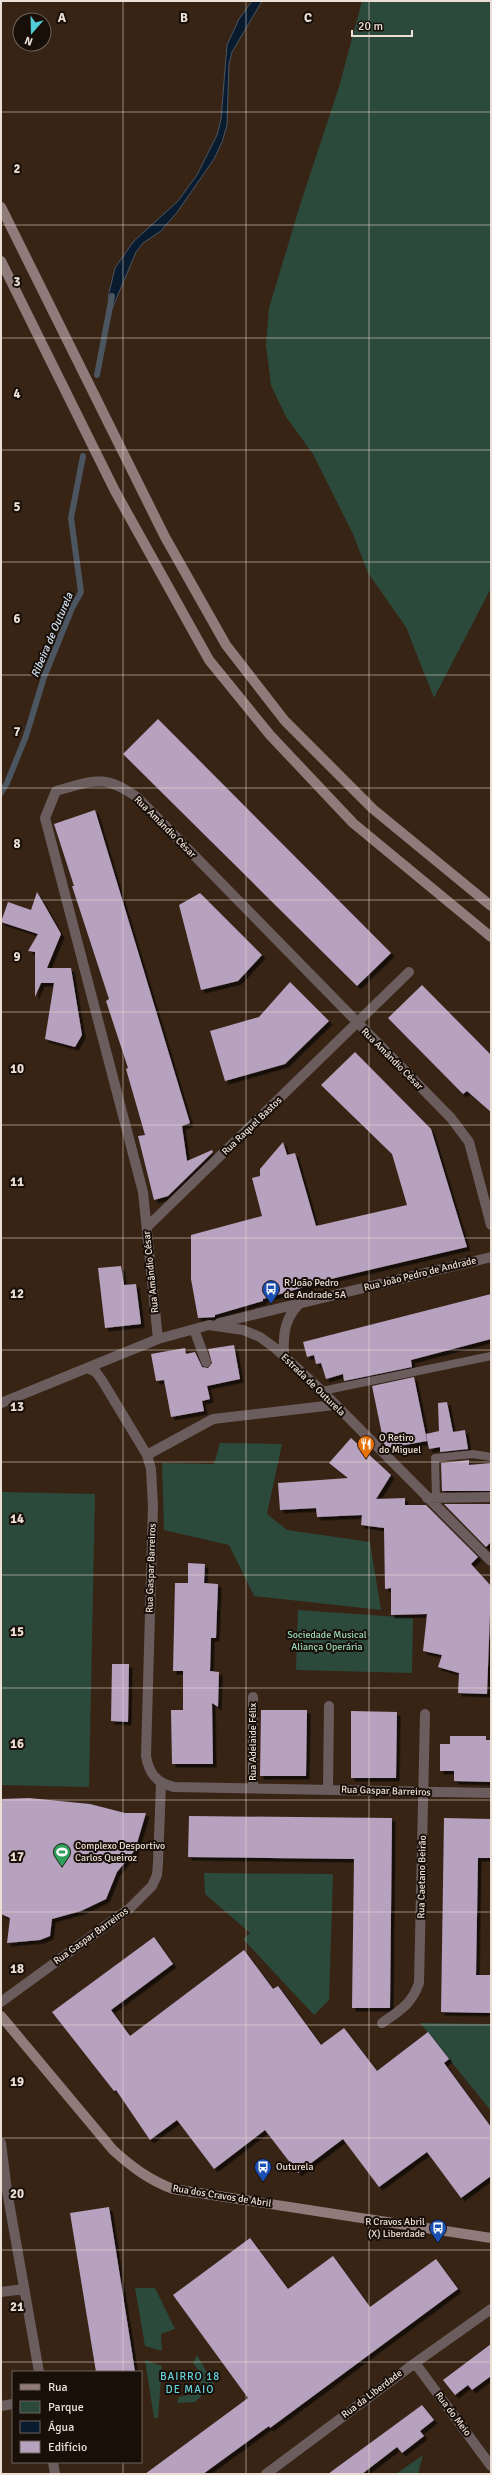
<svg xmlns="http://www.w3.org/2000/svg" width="492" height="2475" font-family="Signika,sans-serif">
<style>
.green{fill:#2b4a3b}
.water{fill:#081b2f;stroke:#4c5661}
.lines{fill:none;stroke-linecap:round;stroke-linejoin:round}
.stream{stroke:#4c5661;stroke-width:6}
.building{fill:#b6a1be;filter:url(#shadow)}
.lane{stroke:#6b5d5e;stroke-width:8}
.street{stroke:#6b5d5e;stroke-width:10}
.secondary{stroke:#907b7b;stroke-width:10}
.grid{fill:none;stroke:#ecdfd5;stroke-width:1;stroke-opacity:0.55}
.labels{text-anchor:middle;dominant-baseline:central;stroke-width:4;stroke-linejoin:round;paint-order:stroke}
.street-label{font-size:10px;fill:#ecdfd5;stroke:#180f09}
.poi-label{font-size:10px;fill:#ecdfd5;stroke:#180f09;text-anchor:start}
.park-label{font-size:10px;fill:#99d8b9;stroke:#180f09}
.water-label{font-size:11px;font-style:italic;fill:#d4e4f6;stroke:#180f09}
.neighbourhood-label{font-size:11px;letter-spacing:1px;fill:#66d2db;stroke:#180f09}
.grid-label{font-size:13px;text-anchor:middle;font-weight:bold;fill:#ecdfd5;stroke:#180f09;stroke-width:4;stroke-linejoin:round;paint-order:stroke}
</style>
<defs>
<filter id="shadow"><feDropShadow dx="3.5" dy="3.5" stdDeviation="0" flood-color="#0009"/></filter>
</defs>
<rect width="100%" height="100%" fill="#372415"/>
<path class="green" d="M 362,1 L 491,1 L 491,588 L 434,698 L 406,627 L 368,573 L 353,534 L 313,454 L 286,417 L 271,385 L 266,345 L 269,308 L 301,202 L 339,87 Z
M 220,1443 L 282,1444 L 267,1514 L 287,1530 L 370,1542 L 381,1610 L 254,1596 L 229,1545 L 164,1530 L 162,1463 L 214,1464 Z
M 1,1492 L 95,1494 L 89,1787 L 1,1785 Z
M 298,1610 L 413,1618 L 412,1673 L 296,1670 Z
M 204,1873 L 333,1874 L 329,2000 L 314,2015 L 243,1939 L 250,1933 L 205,1894 Z
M 420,2023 L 491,2024 L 491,2111 Z
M 135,2288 L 155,2288 L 175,2329 L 161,2334 L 162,2351 L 145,2346 Z
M 197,2355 L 214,2384 L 195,2402 L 177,2403 L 179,2397 L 198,2393 L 202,2376 L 193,2363 Z
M 145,2360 L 162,2366 L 158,2418 L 154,2418 Z
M 423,2455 L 418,2474 L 396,2474 Z"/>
<path class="water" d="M 252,1 L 262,1 L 232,52 L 229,64 L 227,125 L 222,142 L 214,159 L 178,211 L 161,231 L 143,243 L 136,252 L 112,309 L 108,297 L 115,268 L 133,242 L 178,201 L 197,175 L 217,135 L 221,119 L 227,45 L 239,19 Z"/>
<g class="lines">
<path class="stream" d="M 97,375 L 112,296
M 1,793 L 7,783 L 26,736 L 44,677 L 72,608 L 81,592 L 71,518 L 83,456"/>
</g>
<path class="building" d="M 158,719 L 391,953 L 357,986 L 123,754 Z
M 95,810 L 190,1123 L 182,1126 L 187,1161 L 212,1150 L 213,1152 L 168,1196 L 154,1200 L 138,1136 L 145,1135 L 126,1069 L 128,1068 L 106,1001 L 109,999 L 72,886 L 74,886 L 54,824 Z
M 37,892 L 61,934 L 47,968 L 71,968 L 82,1035 L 75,1047 L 45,1039 L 54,983 L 41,983 L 35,997 L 35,952 L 28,951 L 38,934 L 1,922 L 8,902 L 31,910 Z
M 200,893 L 262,955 L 238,981 L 201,990 L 179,905 Z
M 290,982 L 329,1021 L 285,1064 L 225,1081 L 210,1031 L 259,1017 Z
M 422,985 L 491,1055 L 491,1112 L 467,1091 L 463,1094 L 388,1018 Z
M 355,1052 L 431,1129 L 467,1247 L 335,1278 L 263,1299 L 263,1301 L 215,1315 L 215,1317 L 198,1318 L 191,1279 L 191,1235 L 262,1216 L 252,1178 L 260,1176 L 260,1169 L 283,1142 L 287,1155 L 295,1153 L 316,1226 L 407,1205 L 392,1154 L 321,1085 Z
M 121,1266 L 124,1285 L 136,1284 L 141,1324 L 105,1328 L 98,1268 Z
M 491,1294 L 491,1339 L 411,1360 L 412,1367 L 344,1381 L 343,1374 L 326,1379 L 321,1363 L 316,1364 L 314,1355 L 307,1357 L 303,1342 Z
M 234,1345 L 240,1379 L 207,1386 L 210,1399 L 202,1401 L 204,1411 L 171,1417 L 164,1380 L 156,1381 L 151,1354 L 185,1348 L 186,1354 L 195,1352 L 202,1367 L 208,1368 L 212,1363 L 208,1349 Z
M 414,1377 L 427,1441 L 388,1448 L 384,1444 L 372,1386 Z
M 447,1402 L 453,1432 L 465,1430 L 468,1449 L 440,1452 L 440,1447 L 429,1449 L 426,1434 L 439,1431 L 438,1403 Z
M 351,1438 L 391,1475 L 376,1499 L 405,1498 L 405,1505 L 426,1505 L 478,1557 L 471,1564 L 491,1586 L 487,1694 L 458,1693 L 459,1673 L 438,1667 L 442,1655 L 423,1651 L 427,1614 L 391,1615 L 391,1588 L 385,1589 L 384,1528 L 361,1525 L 362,1515 L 317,1517 L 316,1508 L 280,1510 L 278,1483 L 348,1478 L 329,1463 Z
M 469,1460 L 469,1465 L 491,1463 L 491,1491 L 442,1491 L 441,1463 Z
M 444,1504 L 491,1504 L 491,1542 L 486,1547 Z
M 188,1563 L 205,1564 L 204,1583 L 218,1584 L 216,1638 L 211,1638 L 210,1671 L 219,1672 L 218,1707 L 212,1703 L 213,1764 L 172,1764 L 171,1710 L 183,1710 L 183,1671 L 173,1671 L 175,1583 L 188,1583 Z
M 112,1664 L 129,1664 L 128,1722 L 111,1721 Z
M 261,1710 L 307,1710 L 306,1776 L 260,1776 Z
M 351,1711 L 397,1712 L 396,1778 L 351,1778 Z
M 450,1736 L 486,1736 L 486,1740 L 491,1740 L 491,1782 L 454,1781 L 454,1771 L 440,1771 L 440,1744 L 450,1744 Z
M 29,1798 L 90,1804 L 125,1813 L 146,1813 L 135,1850 L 117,1872 L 106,1899 L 81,1911 L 52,1919 L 50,1936 L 40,1940 L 7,1943 L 10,1918 L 1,1914 L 1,1799 Z
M 189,1816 L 392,1818 L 390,2008 L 352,2008 L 354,1859 L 188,1857 Z
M 444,1818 L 491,1819 L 491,1858 L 478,1858 L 476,1975 L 491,1975 L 491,2013 L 441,2012 Z
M 154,1937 L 173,1964 L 111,2010 L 130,2036 L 244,1950 L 273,1989 L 278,1986 L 321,2045 L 344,2028 L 377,2071 L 428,2032 L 449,2059 L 444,2063 L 491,2127 L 491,2176 L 461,2198 L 427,2152 L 379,2187 L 343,2139 L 298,2173 L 265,2130 L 214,2169 L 177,2120 L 150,2140 L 116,2090 L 114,2091 L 52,2012 Z
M 109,2207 L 132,2352 L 135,2372 L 96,2372 L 70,2213 Z
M 250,2238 L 288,2289 L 333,2256 L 370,2307 L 436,2259 L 458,2289 L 270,2428 L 269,2426 L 203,2474 L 145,2474 L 248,2398 L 173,2295 Z
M 491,2344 L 491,2376 L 472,2390 L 468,2385 L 455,2395 L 443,2380 Z
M 422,2405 L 434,2420 L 420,2431 L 424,2436 L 402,2453 L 397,2447 L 362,2474 L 328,2474 Z"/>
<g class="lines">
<path class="lane" d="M 322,1391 L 491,1356
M 436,1498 L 435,1458 L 473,1454 L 491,1457"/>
<path class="street" d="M 147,1227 L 409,972
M 219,1323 L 491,1257
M 194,1329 L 206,1362
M 158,1339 L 143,1192 L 45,818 L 56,791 C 93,781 104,773 138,798 L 451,1118 L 469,1142 L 491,1225
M 284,1356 C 283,1336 284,1320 298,1305
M 87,1368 L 96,1372 L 103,1382 L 147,1455 L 151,1469 L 153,1506 L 146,1756 C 149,1773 156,1783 174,1787 L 491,1793
M 1,1403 L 158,1339 L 209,1325 L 243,1330 L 260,1337 L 275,1348 L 322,1391 L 491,1561
M 147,1455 L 213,1419 L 334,1405
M 427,1498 L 491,1497
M 253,1697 L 253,1787
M 328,1789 L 329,1706
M 1,2002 L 130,1908 L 152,1886 L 157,1875 L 158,1863 L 161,1783
M 382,2023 C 399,2011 412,2004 419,1983 L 425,1714
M 1,2143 L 7,2191 L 39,2372
M 1,2292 L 24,2289
M 415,2363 L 491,2466
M 1,2406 L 13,2404
M 53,2462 L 55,2474
M 266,2474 L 415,2363 L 491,2309"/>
<path class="secondary" d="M 1,207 L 165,537 L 226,645 L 285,721 L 373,809 L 491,906
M 1,261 L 115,491 L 209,660 L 270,735 L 353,823 L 491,937
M 1,2016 L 113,2150 C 132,2167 149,2180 173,2189 L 491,2238"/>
</g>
<path class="grid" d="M 123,1 L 123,2372M 246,1 L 246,2474M 369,1 L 369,2474M 1,112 L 491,112M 1,225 L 491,225M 1,338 L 491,338M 1,450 L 491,450M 1,562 L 491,562M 1,675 L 491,675M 1,788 L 491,788M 1,900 L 491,900M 1,1012 L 491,1012M 1,1125 L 491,1125M 1,1238 L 491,1238M 1,1350 L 491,1350M 1,1462 L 491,1462M 1,1575 L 491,1575M 1,1688 L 491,1688M 1,1800 L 491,1800M 1,1912 L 491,1912M 1,2025 L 491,2025M 1,2138 L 491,2138M 1,2250 L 491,2250M 1,2362 L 491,2362M 123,2462 L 123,2474"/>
<defs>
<g id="bus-pin" transform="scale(0.9)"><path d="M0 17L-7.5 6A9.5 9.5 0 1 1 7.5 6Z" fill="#1a4fb4" stroke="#180f09"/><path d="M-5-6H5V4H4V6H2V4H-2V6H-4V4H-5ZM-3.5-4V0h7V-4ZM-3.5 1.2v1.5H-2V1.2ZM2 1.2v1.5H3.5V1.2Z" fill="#fff"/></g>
<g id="restaurant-pin" transform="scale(0.9)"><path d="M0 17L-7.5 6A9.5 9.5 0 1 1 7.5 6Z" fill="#e8710a" stroke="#180f09"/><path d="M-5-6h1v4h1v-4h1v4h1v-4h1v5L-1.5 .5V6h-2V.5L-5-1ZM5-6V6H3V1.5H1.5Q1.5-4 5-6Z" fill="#fff"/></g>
<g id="stadium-pin" transform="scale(0.9)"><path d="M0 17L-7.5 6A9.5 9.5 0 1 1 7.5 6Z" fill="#2e9e5b" stroke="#180f09"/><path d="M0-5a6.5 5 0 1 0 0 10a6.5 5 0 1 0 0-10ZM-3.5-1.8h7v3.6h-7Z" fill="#fff"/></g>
</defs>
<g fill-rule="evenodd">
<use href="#bus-pin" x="271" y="1289"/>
<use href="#restaurant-pin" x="366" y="1444"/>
<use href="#stadium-pin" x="62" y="1852"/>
<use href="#bus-pin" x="263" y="2167"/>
<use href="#bus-pin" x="438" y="2228"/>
</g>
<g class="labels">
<g class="street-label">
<text transform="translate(165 827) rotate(45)">Rua Amândio César</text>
<text transform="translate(392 1059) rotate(45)">Rua Amândio César</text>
<text transform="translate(252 1126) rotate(-44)">Rua Raquel Bastos</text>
<text transform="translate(151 1272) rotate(-96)">Rua Amândio César</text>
<text transform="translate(420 1274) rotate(-14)">Rua João Pedro de Andrade</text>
<text transform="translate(313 1385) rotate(44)">Estrada de Outurela</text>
<text transform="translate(151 1568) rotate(-88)">Rua Gaspar Barreiros</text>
<text transform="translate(253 1742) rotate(-90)">Rua Adelaide Félix</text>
<text transform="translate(386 1791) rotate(2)">Rua Gaspar Barreiros</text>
<text transform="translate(422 1877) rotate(-89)">Rua Caetano Beirão</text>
<text transform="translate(91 1936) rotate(-36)">Rua Gaspar Barreiros</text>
<text transform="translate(222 2196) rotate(9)">Rua dos Cravos de Abril</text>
<text transform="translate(372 2394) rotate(-37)">Rua da Liberdade</text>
<text transform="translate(453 2414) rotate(53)">Rua do Meio</text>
</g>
<g class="poi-label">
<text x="284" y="1283">R João Pedro<tspan x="284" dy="12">de Andrade 5A</tspan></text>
<text x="379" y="1438">O Retiro<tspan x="379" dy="12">do Miguel</tspan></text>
<text x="75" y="1846">Complexo Desportivo<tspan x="75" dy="12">Carlos Queiroz</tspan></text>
<text x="276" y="2167">Outurela</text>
<text x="425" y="2222" text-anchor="end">R Cravos Abril<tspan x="425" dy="12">(X) Liberdade</tspan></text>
</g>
<g class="park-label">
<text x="327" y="1635">Sociedade Musical<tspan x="327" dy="12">Aliança Operária</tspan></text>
</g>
<g class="water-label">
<text transform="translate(52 635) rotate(-67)">Ribeira de Outurela</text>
</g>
<g class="neighbourhood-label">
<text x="190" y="2376">BAIRRO 18<tspan x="190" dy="13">DE MAIO</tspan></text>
</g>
</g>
<g class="grid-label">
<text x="62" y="22">A</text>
<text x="184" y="22">B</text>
<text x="308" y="22">C</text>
<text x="17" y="173">2</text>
<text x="17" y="286">3</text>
<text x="17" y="398">4</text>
<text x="17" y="511">5</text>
<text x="17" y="623">6</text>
<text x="17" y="736">7</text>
<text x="17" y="848">8</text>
<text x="17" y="961">9</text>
<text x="17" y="1073">10</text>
<text x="17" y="1186">11</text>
<text x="17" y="1298">12</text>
<text x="17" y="1411">13</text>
<text x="17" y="1523">14</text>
<text x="17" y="1636">15</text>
<text x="17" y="1748">16</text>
<text x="17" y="1861">17</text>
<text x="17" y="1973">18</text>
<text x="17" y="2086">19</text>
<text x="17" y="2198">20</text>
<text x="17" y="2311">21</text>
</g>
<rect width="492" height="2475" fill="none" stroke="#ecdfd5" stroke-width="4"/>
<rect x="12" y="2371" width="130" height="92" fill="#180f09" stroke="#6d625b"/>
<rect x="20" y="2384" width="20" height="6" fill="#907b7b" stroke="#6d625b"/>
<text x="48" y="2391" font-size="12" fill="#ecdfd5">Rua</text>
<rect x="20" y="2401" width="20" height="12" fill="#2b4a3b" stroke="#6d625b"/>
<text x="48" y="2411" font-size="12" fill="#ecdfd5">Parque</text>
<rect x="20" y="2421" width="20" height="12" fill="#081b2f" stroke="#6d625b"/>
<text x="48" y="2431" font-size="12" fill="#ecdfd5">Água</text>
<rect x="20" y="2441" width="20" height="12" fill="#b6a1be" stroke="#6d625b"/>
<text x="48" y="2451" font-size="12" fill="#ecdfd5">Edifício</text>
<g transform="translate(32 32) rotate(200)"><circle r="19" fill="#180f09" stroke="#6d625b"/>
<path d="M0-3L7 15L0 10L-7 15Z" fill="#52ccd6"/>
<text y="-6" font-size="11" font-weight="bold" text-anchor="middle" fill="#ecdfd5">N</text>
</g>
<path d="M352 30v6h60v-6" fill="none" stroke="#ecdfd5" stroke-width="2"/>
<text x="358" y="30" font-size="12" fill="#ecdfd5" stroke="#180f09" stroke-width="3" paint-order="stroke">20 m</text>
</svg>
